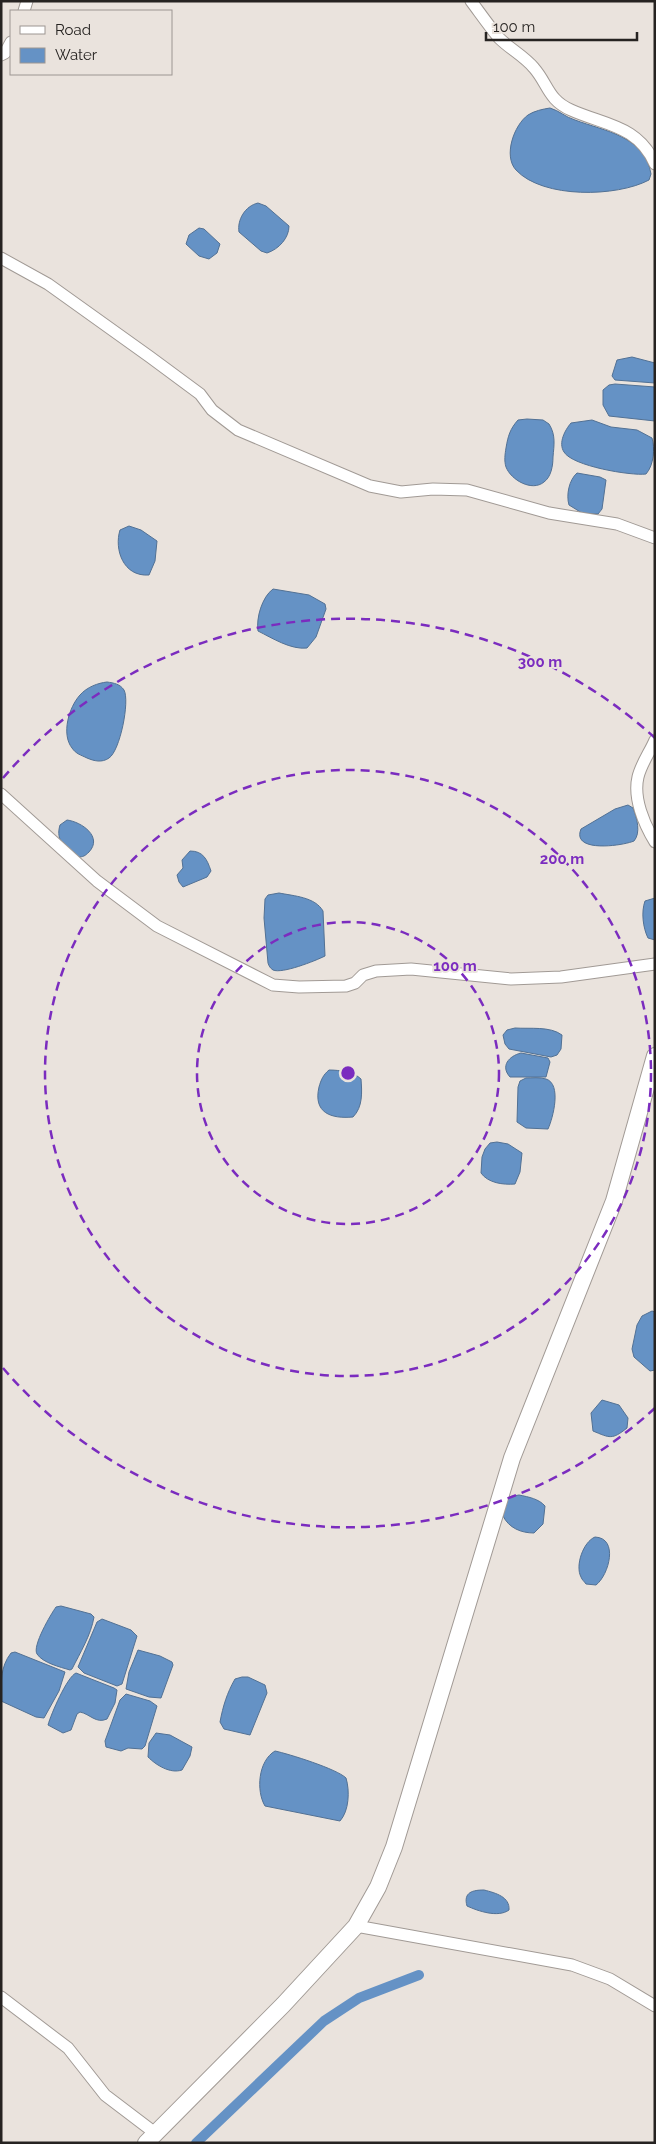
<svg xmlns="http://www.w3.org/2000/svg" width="656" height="2144" font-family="Raleway,sans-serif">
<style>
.water{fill:#6592c5;stroke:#527194}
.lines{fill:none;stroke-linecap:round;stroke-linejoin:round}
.canal{stroke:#6592c5;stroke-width:10}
.street-casing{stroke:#a19a95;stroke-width:13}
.secondary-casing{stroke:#a19a95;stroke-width:18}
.street{stroke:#fff;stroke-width:11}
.secondary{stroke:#fff;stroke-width:16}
.ring{fill:none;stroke:#7b2cbf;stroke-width:2.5;stroke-dasharray:9 6}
.centre{fill:#7b2cbf;stroke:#eae3dd;stroke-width:2.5}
.ring-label{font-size:15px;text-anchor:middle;font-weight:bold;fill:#7b2cbf;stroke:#eae3dd;stroke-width:4;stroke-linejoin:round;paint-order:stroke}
</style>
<rect width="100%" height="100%" fill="#eae3dd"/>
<path class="water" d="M 550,108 C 560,111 565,117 575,120 C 604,131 645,136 651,174 L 649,180 C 617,197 543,199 516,170 C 503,156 514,125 528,115 C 534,111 543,109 550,108 Z
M 258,203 L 266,206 L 289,226 C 289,238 279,249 267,253 L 261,251 L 239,232 C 237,220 245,206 258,203 Z
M 199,228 L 204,229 L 220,244 L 217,253 L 209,259 L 199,256 L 186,244 L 189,235 Z
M 632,357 L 655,363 L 655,383 L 615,380 L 612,376 L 617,360 Z
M 615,384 L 655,387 L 655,421 L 609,416 L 603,405 L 603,390 L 609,385 Z
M 527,419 L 543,420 L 549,424 C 556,435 554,445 553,457 C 553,466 551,477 544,482 C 532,492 511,480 506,467 C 504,461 505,454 506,448 C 508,436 510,429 518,420 Z
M 592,420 L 611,427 L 637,430 L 652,438 C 655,448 654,465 646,474 C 631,476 572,466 564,452 C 558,443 565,430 571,423 Z
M 577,473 L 600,477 L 606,480 L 602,509 L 598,514 L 582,513 L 569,505 C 566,495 569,480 577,473 Z
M 129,526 L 141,530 L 157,541 L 155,561 L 149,575 C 123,577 114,549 120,530 Z
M 273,589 L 309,595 L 325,604 L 326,609 L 316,637 L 307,648 C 291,650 272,638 258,631 C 256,618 262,597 273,589 Z
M 107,682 C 114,683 120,684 124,690 C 130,701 120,751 109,758 C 102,763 94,761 87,758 C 81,755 76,754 72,748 C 61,734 69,707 80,695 C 87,687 98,683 107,682 Z
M 628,805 L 633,808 C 637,818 641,833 634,841 C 622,846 571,853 581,829 L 615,809 Z
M 67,820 C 82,822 103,837 89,852 C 85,856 83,857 78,857 C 66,847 55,842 60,825 Z
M 190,851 C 203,851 207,859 211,871 L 207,877 L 183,887 L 179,882 L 177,875 L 183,868 L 182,860 Z
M 279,893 C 294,896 315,897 323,911 L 325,956 C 315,961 282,974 273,970 C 270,968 269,966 268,963 L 264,918 L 265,899 L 268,895 Z
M 655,898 L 655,940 L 648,938 C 643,928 641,912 645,901 Z
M 515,1028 C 530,1029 550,1026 562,1035 L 561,1049 L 557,1055 L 551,1057 L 509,1049 L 505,1044 L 503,1035 L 507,1030 Z
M 521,1053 L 548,1058 L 550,1062 L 546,1077 L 510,1077 C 500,1066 509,1056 521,1053 Z
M 329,1070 C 339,1070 354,1072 361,1079 C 362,1092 363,1107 353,1117 C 331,1119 313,1113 319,1087 C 321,1080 323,1075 329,1070 Z
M 526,1078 C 532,1078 540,1077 546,1079 C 562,1084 553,1118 548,1129 L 526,1128 L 517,1122 L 518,1087 L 520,1081 Z
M 497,1142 L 508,1144 L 522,1153 L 520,1172 L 515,1184 C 503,1185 488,1183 481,1173 L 482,1157 L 485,1149 L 490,1143 Z
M 652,1311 L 655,1312 L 655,1370 L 650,1371 L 634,1357 L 632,1349 L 637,1325 L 642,1316 Z
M 602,1400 L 619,1405 L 628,1418 L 627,1428 C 612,1440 610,1438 593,1431 L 591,1413 Z
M 519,1495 C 529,1497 539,1499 545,1506 L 543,1524 L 534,1533 C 521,1533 509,1528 503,1516 L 508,1497 Z
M 595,1537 C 619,1538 609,1575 596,1585 L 586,1584 C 584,1581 582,1580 581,1577 C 575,1566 583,1542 595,1537 Z
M 61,1606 L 91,1614 L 94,1617 C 91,1635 80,1653 72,1669 L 70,1670 C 60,1667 43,1663 37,1654 C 32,1646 51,1614 56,1607 Z
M 102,1619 L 131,1630 L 137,1636 L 122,1684 L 117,1686 L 84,1673 L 78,1667 L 97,1622 Z
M 138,1650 L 160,1656 L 172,1662 L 173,1665 L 161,1698 L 149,1697 L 126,1689 L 129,1672 Z
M 15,1652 L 65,1672 L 59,1691 L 44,1718 L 36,1717 L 1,1701 C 1,1683 0,1667 11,1653 Z
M 76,1673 L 114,1688 L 117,1690 L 115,1703 L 107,1719 C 96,1724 90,1714 80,1712 L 77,1714 L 71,1730 L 63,1733 L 48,1725 C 51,1714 67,1677 76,1673 Z
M 242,1677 L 248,1677 L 265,1685 L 267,1693 L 250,1735 L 224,1729 L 220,1722 C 223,1706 227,1693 235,1679 Z
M 126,1694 L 150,1701 L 157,1706 L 145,1746 L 142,1749 L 128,1748 L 121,1751 L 106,1747 L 105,1741 L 120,1700 Z
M 156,1733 L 170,1735 L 192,1747 L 190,1756 L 182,1770 C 170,1774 156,1765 148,1757 L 149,1743 Z
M 275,1751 C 289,1754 337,1769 346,1778 C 350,1791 349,1811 340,1821 L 265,1806 C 256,1791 258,1761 275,1751 Z
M 484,1890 C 496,1893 510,1897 509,1910 C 498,1918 478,1911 467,1906 C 463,1892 473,1890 484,1890 Z"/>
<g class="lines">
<path class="canal" d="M 196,2143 L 324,2021 L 359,1998 L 419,1975"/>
<g class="street-casing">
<path id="street" d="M 471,1 C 480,13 489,26 499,38 C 510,49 524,56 534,68 C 548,84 548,100 571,110 C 604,125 638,125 655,164
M 24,11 L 27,1
M 1,55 L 5,53 L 11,42
M 1,258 L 48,284 L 150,357 L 200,394 L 212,410 L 238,430 L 370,486 L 401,492 L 433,489 L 467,490 L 549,513 L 617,524 L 655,538
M 655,740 C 650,752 641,764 638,777 C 633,798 644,824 655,842
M 1,794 L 97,881 L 157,926 L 273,985 L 299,987 L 346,986 L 355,983 L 363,975 L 376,971 L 411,969 L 511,979 L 561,977 L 655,964
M 356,1926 L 572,1965 L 610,1979 L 655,2006
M 1,1997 L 68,2048 L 105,2095 L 155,2133"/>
</g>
<g class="secondary-casing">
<path id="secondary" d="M 146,2143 L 283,2005 L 356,1926 L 378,1887 L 394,1847 L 512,1458 L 614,1201 L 655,1056"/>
</g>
<use href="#street" class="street"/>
<use href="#secondary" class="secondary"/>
</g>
<g class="ring">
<circle cx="348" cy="1073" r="151"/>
<circle cx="348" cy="1073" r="303"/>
<path d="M655 1408A454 454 0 0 1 3 1368M3 778A454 454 0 0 1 655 738"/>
</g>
<circle cx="348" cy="1073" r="8" class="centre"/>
<g class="ring-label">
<text x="540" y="667">300 m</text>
<text x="562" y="864">200 m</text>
<text x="455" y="971">100 m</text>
</g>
<rect width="656" height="2144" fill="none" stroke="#262321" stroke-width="5"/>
<rect x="10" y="10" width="162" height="65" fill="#eae3dd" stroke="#9c9692"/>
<rect x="20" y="26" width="25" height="8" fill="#ffffff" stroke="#9c9692"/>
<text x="55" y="35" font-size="15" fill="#262321">Road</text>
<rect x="20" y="48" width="25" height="15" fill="#6592c5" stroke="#9c9692"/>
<text x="55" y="60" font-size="15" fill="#262321">Water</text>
<path d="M486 32v8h151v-8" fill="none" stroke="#262321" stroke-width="2.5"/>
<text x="493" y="32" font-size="15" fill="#262321" stroke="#eae3dd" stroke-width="4" paint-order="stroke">100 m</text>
</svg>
